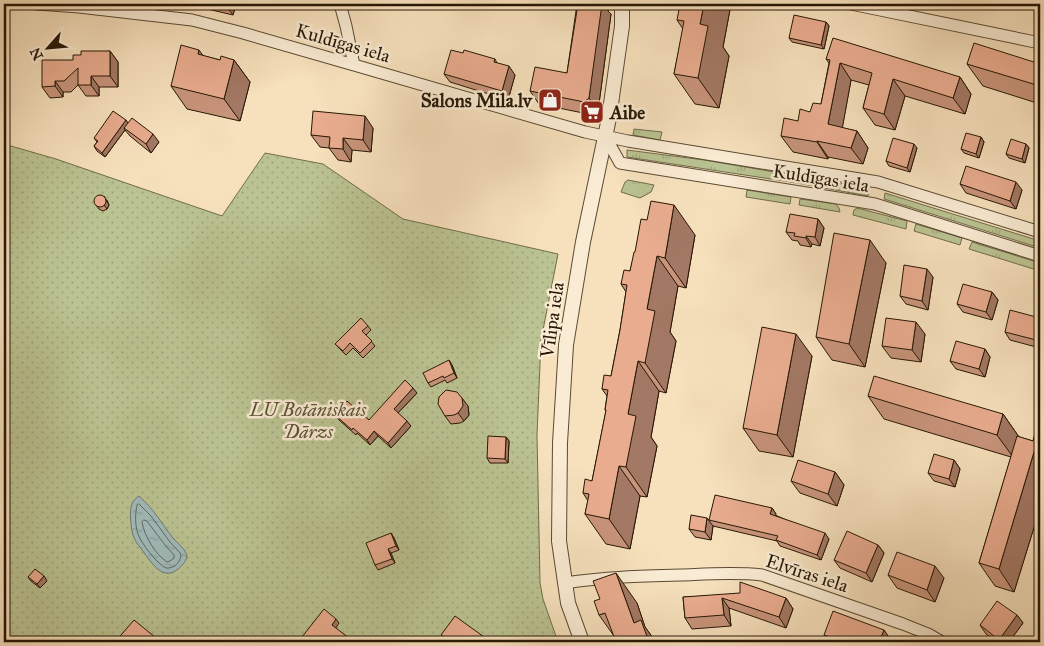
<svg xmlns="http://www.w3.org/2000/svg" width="1044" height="646" font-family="'IM FELL Great Primer',serif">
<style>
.grass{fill:url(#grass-tufts);stroke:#706d4b}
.garden{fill:url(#garden-dots);stroke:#706d4b}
.water{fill:url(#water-ripples);stroke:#6f7971}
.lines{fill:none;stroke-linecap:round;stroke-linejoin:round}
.shore{stroke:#63695f;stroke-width:1}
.minor-casing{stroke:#5a4a32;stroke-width:13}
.tertiary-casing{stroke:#5a4a32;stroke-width:16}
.minor{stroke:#faecd4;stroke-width:11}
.tertiary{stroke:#faecd4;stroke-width:14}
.wall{fill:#c8947b;stroke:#261704}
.shaded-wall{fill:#a37864;stroke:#261704}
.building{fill:#e9ac8f;stroke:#261704}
.labels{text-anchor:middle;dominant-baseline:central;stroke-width:5;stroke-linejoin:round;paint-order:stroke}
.street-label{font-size:19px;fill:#261704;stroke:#faecd4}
.poi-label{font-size:19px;font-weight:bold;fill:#261704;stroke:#faecd4;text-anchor:end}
.park-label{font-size:19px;font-style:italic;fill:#5a5336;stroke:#faecd4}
</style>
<defs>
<pattern id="grass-tufts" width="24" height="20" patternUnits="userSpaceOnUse" patternTransform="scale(1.25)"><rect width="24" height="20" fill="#bbc392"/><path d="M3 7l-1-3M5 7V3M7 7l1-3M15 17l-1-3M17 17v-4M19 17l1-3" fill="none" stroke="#a1a77c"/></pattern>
<pattern id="garden-dots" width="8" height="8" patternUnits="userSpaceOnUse" patternTransform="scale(1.25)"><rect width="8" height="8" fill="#bbc392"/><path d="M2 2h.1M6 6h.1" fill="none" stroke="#a1a77c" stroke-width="1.8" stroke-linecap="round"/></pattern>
<pattern id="water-ripples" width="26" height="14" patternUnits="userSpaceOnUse" patternTransform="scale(1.25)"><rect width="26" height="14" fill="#a0bbba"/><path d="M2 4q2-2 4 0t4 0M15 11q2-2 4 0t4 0" fill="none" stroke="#8aa09e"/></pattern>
</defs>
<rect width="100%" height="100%" fill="#f7e1bd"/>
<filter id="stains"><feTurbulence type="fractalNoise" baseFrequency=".004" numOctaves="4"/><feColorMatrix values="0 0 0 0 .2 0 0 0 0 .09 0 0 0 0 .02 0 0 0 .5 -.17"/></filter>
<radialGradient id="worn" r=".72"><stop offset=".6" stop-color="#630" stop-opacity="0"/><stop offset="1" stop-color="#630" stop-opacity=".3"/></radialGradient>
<path class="grass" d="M 634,129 L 662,132 L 660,140 L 633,135 Z
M 627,150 L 704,160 L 863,187 L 869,189 L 868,196 L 797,183 L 627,157 Z
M 628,180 L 654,185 L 651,192 L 640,198 L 621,192 L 625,182 Z
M 747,190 L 791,197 L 790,204 L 746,197 Z
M 885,193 L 1040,241 L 1040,248 L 884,199 Z
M 800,199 L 836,204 L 839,208 L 840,212 L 799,205 Z
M 857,208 L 907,221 L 906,229 L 853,215 L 854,210 Z
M 916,224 L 962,238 L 960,245 L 914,231 Z
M 972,242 L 1040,263 L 1040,271 L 969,249 Z"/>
<path class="garden" d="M 4,144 L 56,159 L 222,216 L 265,153 L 323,164 L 403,219 L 558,254 L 541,340 L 537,435 L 540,583 L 543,599 L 558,642 L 4,642 Z"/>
<path class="water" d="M 139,496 C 153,508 162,524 173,538 C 177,543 187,550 187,557 C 186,561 182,566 178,569 C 164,581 153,565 145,554 C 141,548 135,542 133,535 C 132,531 131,527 131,523 C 130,513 129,502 139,496 Z"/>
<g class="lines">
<path class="shore" d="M 139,504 L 151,516 L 170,542 L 181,554 C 181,562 174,569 166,568 C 157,564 141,543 138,534 C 135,525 135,515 137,505 Z
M 144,520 L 147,521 L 165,545 L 174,555 L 174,558 L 170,561 L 167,562 C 156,555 144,536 142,522 Z"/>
<g class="minor-casing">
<path id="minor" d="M 37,4 L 79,7 L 192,20 L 243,33 L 354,65 L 585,132 L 628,141 L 878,182 L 1040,232
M 340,4 L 346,26 L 354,65
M 851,4 L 1040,43
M 605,136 L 620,163 L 875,204 L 1040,256
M 565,583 C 603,577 642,576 681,575 C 708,574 735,572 762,575 L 903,624 L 928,634 L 942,642"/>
</g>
<g class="tertiary-casing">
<path id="tertiary" d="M 582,642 L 568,603 L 559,541 L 560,443 L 566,345 L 583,242 L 609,118 L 622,26 L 622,4"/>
</g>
<use href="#minor" class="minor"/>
<use href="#tertiary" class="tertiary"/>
</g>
<path class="wall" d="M 160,4 L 181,4 L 180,7 Z
M 186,4 L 236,4 L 233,15 Z
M 350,4 L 367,4 L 353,8 Z
M 577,4 L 608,4 L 608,11 L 611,14 L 598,111 L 593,115 L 539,104 L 530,91 L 567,73 Z
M 731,4 L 723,47 L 729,56 L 719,108 L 695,104 L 674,74 L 683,29 L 677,20 Z
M 826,22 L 829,26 L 824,49 L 792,42 L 789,38 Z
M 110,51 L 118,62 L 118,87 L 99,87 L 99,96 L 86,96 L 78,85 L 71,92 L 63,92 L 63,97 L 50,98 L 42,87 L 73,60 L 81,55 Z
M 204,56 L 220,60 L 234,60 L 250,82 L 240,121 L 187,109 L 171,86 Z
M 495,59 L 497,63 L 515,75 L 508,100 L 450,82 L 444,74 Z
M 826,59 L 960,77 L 971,94 L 965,114 L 905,96 L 895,130 L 875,125 L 863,108 L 869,85 L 851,80 L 842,128 L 857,131 L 868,148 L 863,164 L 828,157 L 828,159 L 793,152 L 781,136 L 798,121 L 821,104 L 829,63 Z
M 967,64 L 1040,64 L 1040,104 L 983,86 Z
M 128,123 L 159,142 L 151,153 L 130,136 L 125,130 L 105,157 L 97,151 L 94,146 L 97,142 L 94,138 Z
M 373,128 L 371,152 L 352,150 L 351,162 L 338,160 L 329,148 L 320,147 L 311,135 Z
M 981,137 L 984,142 L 979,158 L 964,153 L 961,149 Z
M 1026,144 L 1029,148 L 1025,163 L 1009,158 L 1006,154 Z
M 917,148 L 910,172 L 889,166 L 886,161 Z
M 960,184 L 1022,190 L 1016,209 L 966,193 Z
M 107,200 L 109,205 L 107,209 L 103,211 L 99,209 L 96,205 Z
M 818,219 L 824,228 L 820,246 L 812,244 L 811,247 L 800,245 L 798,241 L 792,240 L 786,232 Z
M 695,235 L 686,288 L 678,286 L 670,332 L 676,341 L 666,393 L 659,391 L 651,437 L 657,446 L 647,497 L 640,496 L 630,549 L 606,544 L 585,514 L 588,501 L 583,493 L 592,481 L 606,411 L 605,410 L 607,396 L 602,389 L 611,376 L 620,330 L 626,292 L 621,284 L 630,271 L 635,252 Z
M 886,263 L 865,367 L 832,360 L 816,337 Z
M 933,277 L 928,310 L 906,304 L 900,296 Z
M 992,292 L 998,300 L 992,320 L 963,312 L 957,304 Z
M 1040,318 L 1040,348 L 1010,340 L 1005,332 Z
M 368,326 L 371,330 L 366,335 L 375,346 L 363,358 L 353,348 L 346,355 L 335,344 Z
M 925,334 L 921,362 L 891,358 L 882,346 Z
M 985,349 L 990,357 L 985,377 L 956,369 L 950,361 Z
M 812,356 L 793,457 L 759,451 L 743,428 Z
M 452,365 L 457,378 L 447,383 L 445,380 L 431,387 L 428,383 Z
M 417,393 L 398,413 L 411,426 L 391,448 L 378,436 L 370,445 L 357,433 L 356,435 L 339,420 L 335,415 L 369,420 Z
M 868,396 L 1003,414 L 1019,437 L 1033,441 L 1040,416 L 1040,508 L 1014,592 L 995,586 L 979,563 L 1011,457 L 884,419 Z
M 468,406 L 469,415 L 464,421 L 460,423 L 451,424 L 445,416 Z
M 506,437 L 509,441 L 508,463 L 490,463 L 487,458 Z
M 954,460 L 960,469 L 955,487 L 934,481 L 928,473 Z
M 835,472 L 844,485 L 837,506 L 800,493 L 791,481 Z
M 772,508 L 776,514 L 775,515 L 829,539 L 821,560 L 780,546 L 777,541 L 713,526 L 711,540 L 695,537 L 689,529 L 707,518 L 709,520 Z
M 391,533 L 394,538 L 399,550 L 391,553 L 395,563 L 378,570 L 375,565 Z
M 878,545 L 884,553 L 872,582 L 840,568 L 834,560 Z
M 888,575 L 944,578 L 935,602 L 897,588 Z
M 28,577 L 47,581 L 40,588 L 31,581 Z
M 683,597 L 786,598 L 793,609 L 786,628 L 729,608 L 731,626 L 692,629 L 685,618 Z
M 637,603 L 645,627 L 656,642 L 616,642 L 614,636 L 599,615 Z
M 1017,615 L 1023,623 L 1009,642 L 997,642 L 986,634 L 980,625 Z
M 884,630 L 892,642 L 829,642 L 824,635 Z"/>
<path class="shaded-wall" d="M 225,4 L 236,4 L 233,15 Z
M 601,4 L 608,4 L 608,11 L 611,14 L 598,111 L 589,98 Z
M 704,4 L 731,4 L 723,47 L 729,56 L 719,108 L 698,78 L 700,24 Z
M 826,22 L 829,26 L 824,49 L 821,45 Z
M 199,50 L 215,72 L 198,54 Z
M 110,51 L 118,62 L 118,87 L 110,76 Z
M 234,60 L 250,82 L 240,121 L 224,99 Z
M 840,63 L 851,80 L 840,141 L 828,124 Z
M 509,66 L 515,75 L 508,100 L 502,91 Z
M 91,76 L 99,87 L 99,96 L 91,85 Z
M 960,77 L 971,94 L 965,114 L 953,98 Z
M 893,79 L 905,96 L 895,130 L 884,114 Z
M 55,81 L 63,92 L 63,97 L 55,86 Z
M 365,116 L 373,128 L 371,152 L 363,140 Z
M 126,120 L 129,124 L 124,128 L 125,130 L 105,157 L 102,153 Z
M 857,131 L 868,148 L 863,164 L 851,148 Z
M 153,134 L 159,142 L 151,153 L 146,144 Z
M 981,137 L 984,142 L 979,158 L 976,154 Z
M 343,138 L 352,150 L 351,162 L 343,149 Z
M 817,141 L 828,157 L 828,159 L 817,142 Z
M 914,144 L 917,148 L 910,172 L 907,168 Z
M 1026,144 L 1029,148 L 1025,163 L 1022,159 Z
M 1016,182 L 1022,190 L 1016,209 L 1010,201 Z
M 104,196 L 109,205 L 107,209 L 104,205 Z
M 674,205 L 695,235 L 686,288 L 665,258 Z
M 818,219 L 824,228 L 820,246 L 815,237 Z
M 806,236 L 812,244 L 811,247 L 806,238 Z
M 870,240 L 886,263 L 865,367 L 849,344 Z
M 657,256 L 678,286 L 670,332 L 676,341 L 666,393 L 645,363 L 647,309 Z
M 927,269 L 933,277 L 928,310 L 922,301 Z
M 992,292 L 998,300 L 992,320 L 986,312 Z
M 916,322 L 925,334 L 921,362 L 912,350 Z
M 796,334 L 812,356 L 793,457 L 777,435 Z
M 985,349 L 990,357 L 985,377 L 979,369 Z
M 449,360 L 452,365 L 457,378 L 454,373 Z
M 638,361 L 659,391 L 651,437 L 657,446 L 647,497 L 626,467 L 628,414 Z
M 413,388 L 417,393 L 397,414 L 394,409 Z
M 462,398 L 468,406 L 469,415 L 464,421 L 458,413 Z
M 1003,414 L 1019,437 L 1013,457 L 997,435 Z
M 407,421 L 411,426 L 391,448 L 388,443 Z
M 374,431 L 378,436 L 370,445 L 367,440 Z
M 506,437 L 509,441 L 508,463 L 505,459 Z
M 1037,442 L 1040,446 L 1040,508 L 1014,592 L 999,569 Z
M 954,460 L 960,469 L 955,487 L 949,479 Z
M 619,466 L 640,496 L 630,549 L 609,519 Z
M 835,472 L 844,485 L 837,506 L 828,494 Z
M 772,508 L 776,514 L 775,520 L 770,514 Z
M 707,518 L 713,526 L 711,540 L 705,532 Z
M 391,533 L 394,538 L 399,550 L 396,546 Z
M 825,533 L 829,539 L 821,560 L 817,555 Z
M 878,545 L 884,553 L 872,582 L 866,573 Z
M 388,549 L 391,553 L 395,563 L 392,559 Z
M 935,566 L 944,578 L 935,602 L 927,590 Z
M 616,573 L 637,603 L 645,627 L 656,642 L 647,642 L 634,623 Z
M 44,576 L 47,581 L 40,588 L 37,584 Z
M 722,598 L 729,608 L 731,626 L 724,615 Z
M 786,598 L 793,609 L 786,628 L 779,617 Z
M 1017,615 L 1023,623 L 1009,642 L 1001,642 L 999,640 Z
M 336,619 L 339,623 L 335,629 L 332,625 Z
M 884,630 L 892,642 L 879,642 Z"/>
<path class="building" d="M 578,4 L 602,4 L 589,98 L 584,102 L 530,91 L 535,67 L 567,73 Z
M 680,4 L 704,4 L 700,24 L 708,26 L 698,78 L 674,74 L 684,21 L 677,20 Z
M 794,15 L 826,22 L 821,45 L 789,38 Z
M 833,38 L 960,77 L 953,98 L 893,79 L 884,114 L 863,108 L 872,73 L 840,63 L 828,124 L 857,131 L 851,148 L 817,141 L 817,142 L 781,136 L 784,118 L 798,121 L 800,109 L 810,112 L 813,103 L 821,104 L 830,60 L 826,59 Z
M 974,43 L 1040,64 L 1040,86 L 967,64 Z
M 181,45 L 199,50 L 198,54 L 220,60 L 221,56 L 234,60 L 224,99 L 171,86 Z
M 451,50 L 463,53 L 464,50 L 495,59 L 494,62 L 509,66 L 502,91 L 444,74 Z
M 81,51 L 110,51 L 110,76 L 91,76 L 91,85 L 78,85 L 78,68 L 64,81 L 55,81 L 55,86 L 42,87 L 42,60 L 73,60 L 73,55 L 81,55 Z
M 113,111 L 126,120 L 102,153 L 94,146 L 98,141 L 94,138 Z
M 313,111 L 365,116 L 363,140 L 343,138 L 343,149 L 329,148 L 330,137 L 311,135 Z
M 132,118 L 153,134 L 146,144 L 124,128 Z
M 966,133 L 981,137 L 976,154 L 961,149 Z
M 893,138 L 914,144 L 907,168 L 886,161 Z
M 1011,139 L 1026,144 L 1022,159 L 1006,154 Z
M 966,166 L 1016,182 L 1010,201 L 960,184 Z
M94 201a6 6 0 1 1 12 0a6 6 0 1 1-12 0Z
M 651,201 L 674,205 L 665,258 L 657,256 L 647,309 L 655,311 L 645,363 L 638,361 L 628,414 L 636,416 L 626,467 L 619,466 L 609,519 L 585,514 L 589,494 L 583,493 L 585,479 L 592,481 L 606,410 L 605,410 L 608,390 L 602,389 L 604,375 L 611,376 L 620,330 L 627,285 L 621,284 L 624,270 L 630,271 L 634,252 L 635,252 L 641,219 L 647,220 Z
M 790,214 L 818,219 L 815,237 L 806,236 L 806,238 L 794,236 L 795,233 L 786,232 Z
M 834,233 L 870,240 L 849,344 L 816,337 Z
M 904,265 L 927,269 L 922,301 L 900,296 Z
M 963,284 L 992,292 L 986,312 L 957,304 Z
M 1010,310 L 1040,318 L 1040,341 L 1005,332 Z
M 361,318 L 368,326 L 362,331 L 372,341 L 360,353 L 350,343 L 343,351 L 335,344 Z
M 886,318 L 916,322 L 912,350 L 882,346 Z
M 762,327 L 796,334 L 777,435 L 743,428 Z
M 956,341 L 985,349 L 979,369 L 950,361 Z
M 449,360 L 454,373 L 444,378 L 443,376 L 428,383 L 423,373 Z
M 874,376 L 1003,414 L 997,435 L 868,396 Z
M 405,380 L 413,388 L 394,409 L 407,421 L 388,443 L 374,431 L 367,440 L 353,428 L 352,430 L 335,415 L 347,401 L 369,420 Z
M 446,390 L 457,392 L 462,398 L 463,406 L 458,413 L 454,415 L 445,416 L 438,404 L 439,397 Z
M 1040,416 L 1040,443 L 1037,442 L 999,569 L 979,563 L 1017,436 L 1033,441 Z
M 488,436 L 506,437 L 505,459 L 487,458 Z
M 934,454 L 954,460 L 949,479 L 928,473 Z
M 798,460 L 835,472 L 828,494 L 791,481 Z
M 715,495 L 772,508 L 770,514 L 825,533 L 817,555 L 776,540 L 778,536 L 709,520 Z
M 691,515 L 707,518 L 705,532 L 689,529 Z
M 847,531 L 878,545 L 866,573 L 834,560 Z
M 391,533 L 396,546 L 388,549 L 392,559 L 375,565 L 366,543 Z
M 897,552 L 935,566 L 927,590 L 888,575 Z
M 35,569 L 44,576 L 37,584 L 28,577 Z
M 616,573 L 634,623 L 641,620 L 649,642 L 616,642 L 605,613 L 599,615 L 594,601 L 600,599 L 593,581 Z
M 740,582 L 786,598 L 779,617 L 722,598 L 724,615 L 685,618 L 683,597 L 740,593 Z
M 1040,589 L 1040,599 L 1035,595 Z
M 997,601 L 1017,615 L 999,640 L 980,625 Z
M 324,609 L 336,619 L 332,625 L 354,642 L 298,642 Z
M 833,611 L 884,630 L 879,642 L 843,642 L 824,635 Z
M 455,616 L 491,642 L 439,642 L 443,636 L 441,635 Z
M 134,620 L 161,642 L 115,642 Z
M 1037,639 L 1039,642 L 1032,642 Z"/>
<defs>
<g id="shop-square" transform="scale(1.25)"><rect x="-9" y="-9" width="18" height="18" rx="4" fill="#8f2418" stroke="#faecd4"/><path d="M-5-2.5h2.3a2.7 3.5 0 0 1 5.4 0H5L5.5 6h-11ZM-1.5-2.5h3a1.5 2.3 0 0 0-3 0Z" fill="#fff"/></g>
<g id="supermarket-square" transform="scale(1.25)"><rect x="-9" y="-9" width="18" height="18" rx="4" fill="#8f2418" stroke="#faecd4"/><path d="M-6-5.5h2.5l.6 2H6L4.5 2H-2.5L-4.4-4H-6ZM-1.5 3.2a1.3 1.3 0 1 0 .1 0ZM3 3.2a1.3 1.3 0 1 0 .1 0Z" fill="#fff"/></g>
</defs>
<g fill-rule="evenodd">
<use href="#shop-square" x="550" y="100"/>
<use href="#supermarket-square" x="592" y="112"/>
</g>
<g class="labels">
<g class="street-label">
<text transform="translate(343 43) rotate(16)">Kuldīgas iela</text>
<text transform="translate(821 178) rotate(9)">Kuldīgas iela</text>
<text transform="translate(552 320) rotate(-82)">Vīlipa iela</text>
<text transform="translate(807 573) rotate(18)">Elvīras iela</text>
</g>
<g class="poi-label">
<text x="532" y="100">Salons Mila.lv</text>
<text x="610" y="112" text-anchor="start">Aibe</text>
</g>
<g class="park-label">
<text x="308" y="409">LU Botāniskais<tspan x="308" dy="22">Dārzs</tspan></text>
</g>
</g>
<rect width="1044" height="646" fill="none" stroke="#f7e1bd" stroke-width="20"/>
<rect x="5" y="5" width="1034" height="636" fill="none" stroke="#261704" stroke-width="2.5"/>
<rect x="10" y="10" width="1024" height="626" fill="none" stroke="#261704"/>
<g transform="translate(48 48) rotate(243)" stroke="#faecd4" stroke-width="4" paint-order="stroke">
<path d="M0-4L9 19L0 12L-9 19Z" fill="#261704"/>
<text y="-8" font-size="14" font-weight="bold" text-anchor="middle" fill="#261704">N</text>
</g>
<rect width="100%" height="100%" filter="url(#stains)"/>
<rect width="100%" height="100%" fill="url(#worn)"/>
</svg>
